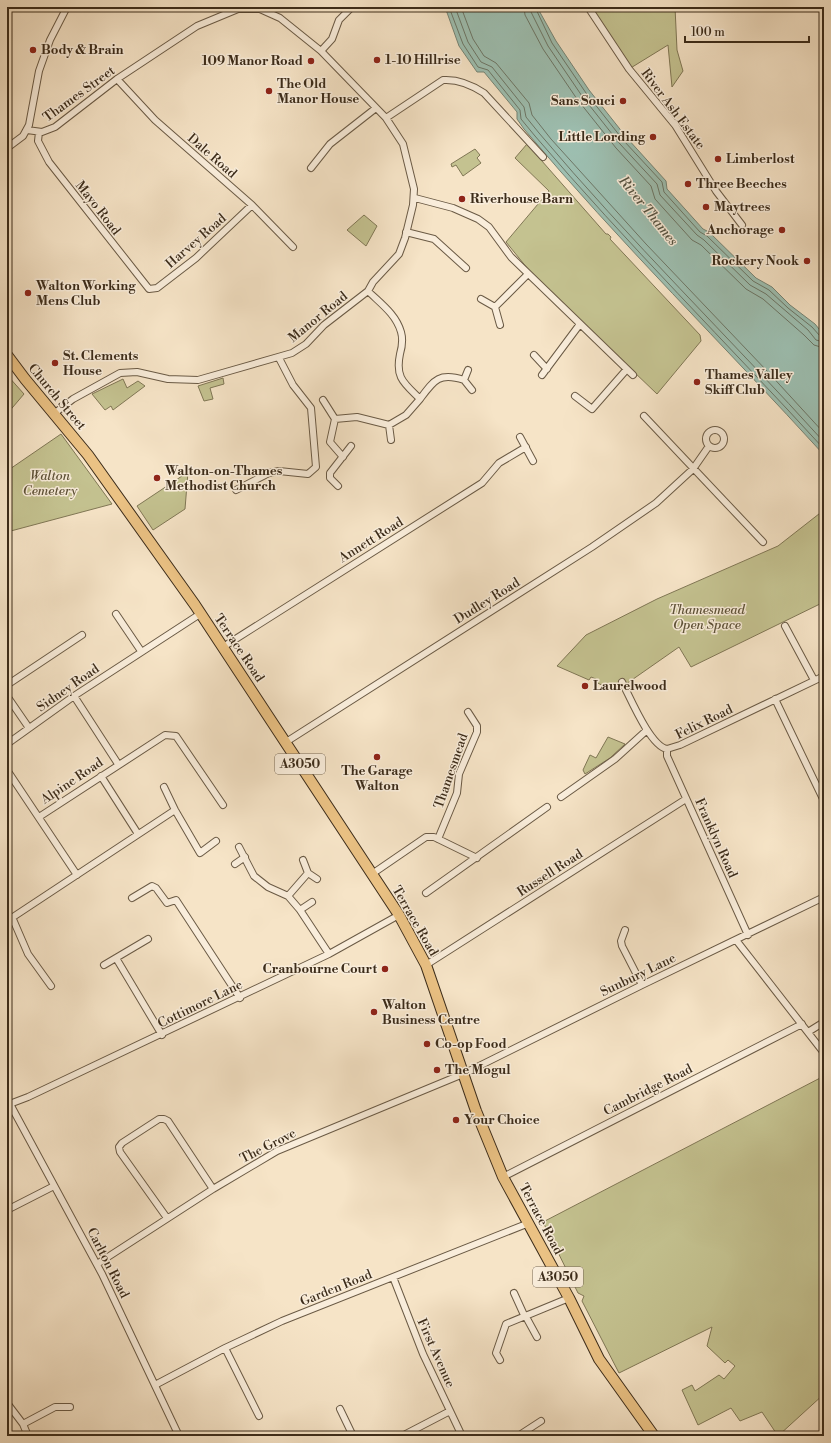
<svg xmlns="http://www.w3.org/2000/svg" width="831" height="1443" font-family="'Libre Bodoni',serif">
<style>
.green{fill:#c4c290;stroke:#807755}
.water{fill:#9dbfb1;stroke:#768475}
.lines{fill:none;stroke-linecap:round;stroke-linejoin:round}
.shore{stroke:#6c7666;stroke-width:1}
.street-casing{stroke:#6a5a45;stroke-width:8}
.primary-casing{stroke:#3c2c1a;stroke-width:12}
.street{stroke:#f9eddb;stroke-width:6}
.primary{stroke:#ebc284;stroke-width:10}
.poi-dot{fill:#8f2418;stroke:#f9eddb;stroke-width:1.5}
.labels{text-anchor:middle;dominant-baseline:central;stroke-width:3;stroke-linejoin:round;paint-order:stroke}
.shield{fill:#f9eddb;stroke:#756654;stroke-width:1}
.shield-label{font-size:12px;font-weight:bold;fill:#3c2c1a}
.poi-label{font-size:13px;font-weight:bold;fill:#3c2c1a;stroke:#f9eddb;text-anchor:start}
.street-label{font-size:13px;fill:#3c2c1a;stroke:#f9eddb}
.park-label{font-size:13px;font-style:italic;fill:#5e5238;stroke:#f9eddb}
.water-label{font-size:14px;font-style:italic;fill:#545140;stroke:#f9eddb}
</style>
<rect width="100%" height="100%" fill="#f6e4c7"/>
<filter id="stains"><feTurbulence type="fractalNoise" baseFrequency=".005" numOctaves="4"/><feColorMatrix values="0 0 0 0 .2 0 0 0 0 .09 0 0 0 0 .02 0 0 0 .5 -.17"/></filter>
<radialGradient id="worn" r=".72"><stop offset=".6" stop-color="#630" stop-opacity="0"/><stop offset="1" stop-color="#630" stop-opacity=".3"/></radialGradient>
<path class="green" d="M 588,7 L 675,7 L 677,50 L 683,71 L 672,87 L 668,45 L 629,69 Z
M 527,144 L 606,234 L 608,234 L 611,237 L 610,239 L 700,335 L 701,341 L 657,394 L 532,274 L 506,242 L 549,191 L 515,158 Z
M 475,149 L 480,155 L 477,158 L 481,163 L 463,176 L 456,165 L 452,167 L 451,164 Z
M 364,215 L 377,226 L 366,246 L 347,230 Z
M 7,375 L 24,394 L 7,414 Z
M 223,378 L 224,384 L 210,388 L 213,399 L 204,401 L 198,386 Z
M 123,379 L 127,388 L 138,381 L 145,386 L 113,410 L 111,406 L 105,410 L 92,394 Z
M 61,434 L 112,504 L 7,532 L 7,471 Z
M 188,472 L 185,509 L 153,530 L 137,506 Z
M 824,510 L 824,602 L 691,667 L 679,647 L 616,691 L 595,682 L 596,679 L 591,677 L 589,680 L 557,666 L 586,635 L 657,599 L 778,546 Z
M 608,737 L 625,744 L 610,758 L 585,774 L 583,770 L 590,755 L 596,758 Z
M 824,1076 L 824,1394 L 778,1436 L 762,1412 L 740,1421 L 731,1408 L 698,1425 L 682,1390 L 692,1385 L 695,1391 L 719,1375 L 724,1379 L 735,1366 L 728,1360 L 725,1363 L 707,1346 L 712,1327 L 619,1373 L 582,1301 L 584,1296 L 578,1293 L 543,1222 Z"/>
<path class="water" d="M 445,7 L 537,7 L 556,41 L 589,90 L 627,138 L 666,181 L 667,189 L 703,229 L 709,232 L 756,278 L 772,287 L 790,305 L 815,324 L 824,335 L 824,455 C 725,346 619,242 524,129 L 517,119 L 517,112 L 484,72 L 477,72 L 459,46 Z"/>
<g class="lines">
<path class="shore" d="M 449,7 L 463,44 L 478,67 L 488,70 L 520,110 L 521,119 L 535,136 C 627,244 728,344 824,449
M 455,7 L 468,42 L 481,62 L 492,67 L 524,107 L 526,117 L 539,133 C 629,240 730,338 824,442
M 461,7 L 473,39 L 484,56 L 496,63 L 529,103 L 532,115 L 551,139 L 646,244 L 768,372 L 824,433
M 524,7 L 525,15 L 543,49 L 577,99 L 616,148 L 651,186 L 655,199 L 692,240 L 701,245 L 746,289 L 763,299 L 804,335 L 814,345 L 824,348
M 530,7 L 531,12 L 548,46 L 582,96 L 620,144 L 657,184 L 660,195 L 697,235 L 704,240 L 750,285 L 766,294 L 808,330 L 816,340 L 824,342
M 535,7 L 552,43 L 586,93 L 624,141 L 662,182 L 664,192 L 700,232 L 707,236 L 753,281 L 769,290 L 788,308 L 812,327 L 820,336 L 824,337"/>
<g class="street-casing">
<path id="street" d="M 588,7 L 629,69 L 675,125 L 716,191 L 742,225
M 321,51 L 332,39 L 339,20 L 352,7
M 117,79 L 155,120 L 252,205 L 293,247
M 386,118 L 443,80 C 458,79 472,85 484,93 L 543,157
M 27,130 L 42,132 L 55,127 L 117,79 L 197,26 L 238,9 L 260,9 L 280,18 L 321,51 L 386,118 L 403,144 L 414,189 L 413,205 L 405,238 L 399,254 L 373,282 L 368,291 L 324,325 L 306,344 L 292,353 L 198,380 L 168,379 L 137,372 L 120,373 L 73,399 L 55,413
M 39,132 L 38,141 L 49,162 L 149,289 L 157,288 L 196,258 L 252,205
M 7,148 L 23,136 L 29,125 L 39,71 L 50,40 L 67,7
M 311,168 L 330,144 L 376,108
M 415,198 L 453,208 L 478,219 L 489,227 L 511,257 L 633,375
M 406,232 L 434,239 L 466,268
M 368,291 C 380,303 396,314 401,332 C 403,339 402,347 400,354 C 395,378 404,383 420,399 C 434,380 439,372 464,380 L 468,370
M 481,299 L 495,307 L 500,325
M 495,307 L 528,274
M 534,355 L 547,369
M 542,375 L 580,324
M 464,380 L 472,390
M 575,396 L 592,409 L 627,369
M 323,400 L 335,419 L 357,417 L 389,425 L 406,415 L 420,399
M 644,416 L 763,542
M 335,419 L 330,442 L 343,457
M 389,425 L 391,440
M706 439a9 9 0 1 1 18 0a9 9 0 1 1-18 0Z
M 520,437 L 533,461
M 338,486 L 330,478 L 330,473 L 351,446
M 236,490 L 269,473 L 279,471 L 308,474 L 316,467 L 311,408 L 293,385 L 279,358
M 116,614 L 141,651
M 785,626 L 814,680
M 223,647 L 482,483 L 499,463 L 526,447
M 622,682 C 630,697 650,746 667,749 L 680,745 L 824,676
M 7,685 L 82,635
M 7,696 L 29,728
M 74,696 L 118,764
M 775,699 L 824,801
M 286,742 L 592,547 L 656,503 L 693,469 L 709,446
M 7,744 L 74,696 L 200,614
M 667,749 L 667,756 L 748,935
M 7,770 L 77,875
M 101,776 L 138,834
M 164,787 L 175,810 L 200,853 L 216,841
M 561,797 L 615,759 L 647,730
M 39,817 L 165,735 L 176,736 L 223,805
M 438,839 L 457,793 L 459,774 L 477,732 L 477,726 L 468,712
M 239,847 L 254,876 L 268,887 L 288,896 L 300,910 L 329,954
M 303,860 L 308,873 L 317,879
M 235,864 L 245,857
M 372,874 L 426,837 L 434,837 L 477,858
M 426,893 L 547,807
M 288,896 L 308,873
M 132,898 L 152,886 L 156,888 L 167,903 L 176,900 L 240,998
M 300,910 L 312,902
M 12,917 L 28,954 L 51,986
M 7,921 L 175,810
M 625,930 L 621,941 L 622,946 L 642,985
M 736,940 L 824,1053
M 116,958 L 162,1035
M 104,965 L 148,939
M 426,965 L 686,799
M 808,1032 L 824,1022
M 10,1104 L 102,1274 L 179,1436
M 7,1105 L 28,1097 L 329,954 L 399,915
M 503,1177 L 802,1024
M 7,1210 L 54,1186
M 167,1218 L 120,1152 L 119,1147 L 122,1143 L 159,1119 L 164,1119 L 168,1121 L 213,1189
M 97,1264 L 213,1189 L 277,1151 L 463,1074 L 642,985 L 824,897
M 393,1277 L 423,1354 L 462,1436
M 514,1293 L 524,1315
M 525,1315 L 537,1337
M 7,1316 L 7,1319
M 225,1348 L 259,1416
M 500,1360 L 496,1353 L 506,1324 L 569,1298
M 155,1385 L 225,1348 L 282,1321 L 529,1223
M 7,1403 L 23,1424 L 28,1436
M 340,1409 L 353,1436
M 23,1424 L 55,1407 L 70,1407
M 402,1436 L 450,1411
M 518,1436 L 541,1421"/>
</g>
<g class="primary-casing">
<path id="primary" d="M 7,355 L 25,379 L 88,455 L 195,605 L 399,915 L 426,965 L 476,1111 L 503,1177 L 569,1298 L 599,1359 L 654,1436"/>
</g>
<use href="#street" class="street"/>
<use href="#primary" class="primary"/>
</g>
<g class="poi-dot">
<circle cx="33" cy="50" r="4"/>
<circle cx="377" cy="60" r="4"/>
<circle cx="311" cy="61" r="4"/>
<circle cx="269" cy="91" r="4"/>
<circle cx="623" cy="101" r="4"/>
<circle cx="653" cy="137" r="4"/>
<circle cx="718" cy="159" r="4"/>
<circle cx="688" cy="184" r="4"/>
<circle cx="462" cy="199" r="4"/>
<circle cx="706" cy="207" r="4"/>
<circle cx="782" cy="230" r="4"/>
<circle cx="807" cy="261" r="4"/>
<circle cx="28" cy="293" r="4"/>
<circle cx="55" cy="363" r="4"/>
<circle cx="697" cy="382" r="4"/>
<circle cx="157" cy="478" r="4"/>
<circle cx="585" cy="686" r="4"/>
<circle cx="377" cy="757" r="4"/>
<circle cx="385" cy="969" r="4"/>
<circle cx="374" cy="1012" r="4"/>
<circle cx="427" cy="1044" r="4"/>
<circle cx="437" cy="1070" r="4"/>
<circle cx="456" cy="1120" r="4"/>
</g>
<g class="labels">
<g class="shield">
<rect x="275" y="754" width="50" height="20" rx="3"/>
<rect x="533" y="1267" width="50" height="20" rx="3"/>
</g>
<g class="shield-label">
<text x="300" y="764">A3050</text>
<text x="558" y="1277">A3050</text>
</g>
<g class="poi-label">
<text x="41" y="50">Body &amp; Brain</text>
<text x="385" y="60">1-10 Hillrise</text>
<text x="303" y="61" text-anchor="end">109 Manor Road</text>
<text x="277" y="84">The Old<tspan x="277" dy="15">Manor House</tspan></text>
<text x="615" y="101" text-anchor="end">Sans Souci</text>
<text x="645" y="137" text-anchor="end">Little Lording</text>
<text x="726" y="159">Limberlost</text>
<text x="696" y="184">Three Beeches</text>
<text x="470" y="199">Riverhouse Barn</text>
<text x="714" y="207">Maytrees</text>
<text x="774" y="230" text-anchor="end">Anchorage</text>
<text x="799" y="261" text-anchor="end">Rockery Nook</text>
<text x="36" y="286">Walton Working<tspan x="36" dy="15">Mens Club</tspan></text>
<text x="63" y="356">St. Clements<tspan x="63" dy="15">House</tspan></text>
<text x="705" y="375">Thames Valley<tspan x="705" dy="15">Skiff Club</tspan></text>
<text x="165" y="471">Walton-on-Thames<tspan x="165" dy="15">Methodist Church</tspan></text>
<text x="593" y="686">Laurelwood</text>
<text x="377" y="771" text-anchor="middle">The Garage<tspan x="377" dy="15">Walton</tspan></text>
<text x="377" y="969" text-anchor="end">Cranbourne Court</text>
<text x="382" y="1005">Walton<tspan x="382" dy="15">Business Centre</tspan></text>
<text x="435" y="1044">Co-op Food</text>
<text x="445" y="1070">The Mogul</text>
<text x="464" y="1120">Your Choice</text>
</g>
<g class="street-label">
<text transform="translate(79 94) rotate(-36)">Thames Street</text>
<text transform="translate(673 109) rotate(53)">River Ash Estate</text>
<text transform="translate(212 156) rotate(41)">Dale Road</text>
<text transform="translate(98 208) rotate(52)">Mayo Road</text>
<text transform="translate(196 241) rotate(-41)">Harvey Road</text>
<text transform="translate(318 317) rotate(-39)">Manor Road</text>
<text transform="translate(57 397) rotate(50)">Church Street</text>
<text transform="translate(371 540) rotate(-32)">Annett Road</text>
<text transform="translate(487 601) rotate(-32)">Dudley Road</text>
<text transform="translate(239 648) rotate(56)">Terrace Road</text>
<text transform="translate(68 688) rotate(-35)">Sidney Road</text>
<text transform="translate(704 722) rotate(-26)">Felix Road</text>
<text transform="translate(451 771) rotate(-71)">Thamesmead</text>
<text transform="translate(72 781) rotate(-34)">Alpine Road</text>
<text transform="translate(716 838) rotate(66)">Franklyn Road</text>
<text transform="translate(550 873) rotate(-33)">Russell Road</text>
<text transform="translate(415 921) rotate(60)">Terrace Road</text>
<text transform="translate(638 975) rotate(-26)">Sunbury Lane</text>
<text transform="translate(200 1004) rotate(-26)">Cottimore Lane</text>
<text transform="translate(648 1090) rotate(-27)">Cambridge Road</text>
<text transform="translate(268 1146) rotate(-27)">The Grove</text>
<text transform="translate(541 1219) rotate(62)">Terrace Road</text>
<text transform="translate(108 1263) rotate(63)">Carlton Road</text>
<text transform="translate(336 1288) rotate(-22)">Garden Road</text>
<text transform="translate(436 1353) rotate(66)">First Avenue</text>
</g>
<g class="park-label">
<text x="50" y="476">Walton<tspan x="50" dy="15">Cemetery</tspan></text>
<text x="707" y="610">Thamesmead<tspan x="707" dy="15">Open Space</tspan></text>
</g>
<g class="water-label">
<text transform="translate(648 211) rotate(51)">River Thames</text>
</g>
</g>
<rect width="831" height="1443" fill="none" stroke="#f6e4c7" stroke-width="24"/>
<rect x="8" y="8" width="815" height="1427" fill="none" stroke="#3c2c1a" stroke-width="2"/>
<rect x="12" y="12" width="807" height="1419" fill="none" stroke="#3c2c1a"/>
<path d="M685 36v6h124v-6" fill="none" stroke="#3c2c1a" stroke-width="2"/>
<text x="691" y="36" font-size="12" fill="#3c2c1a" stroke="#f9eddb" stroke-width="3" paint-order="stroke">100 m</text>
<rect width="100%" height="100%" filter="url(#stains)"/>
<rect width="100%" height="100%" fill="url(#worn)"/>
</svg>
